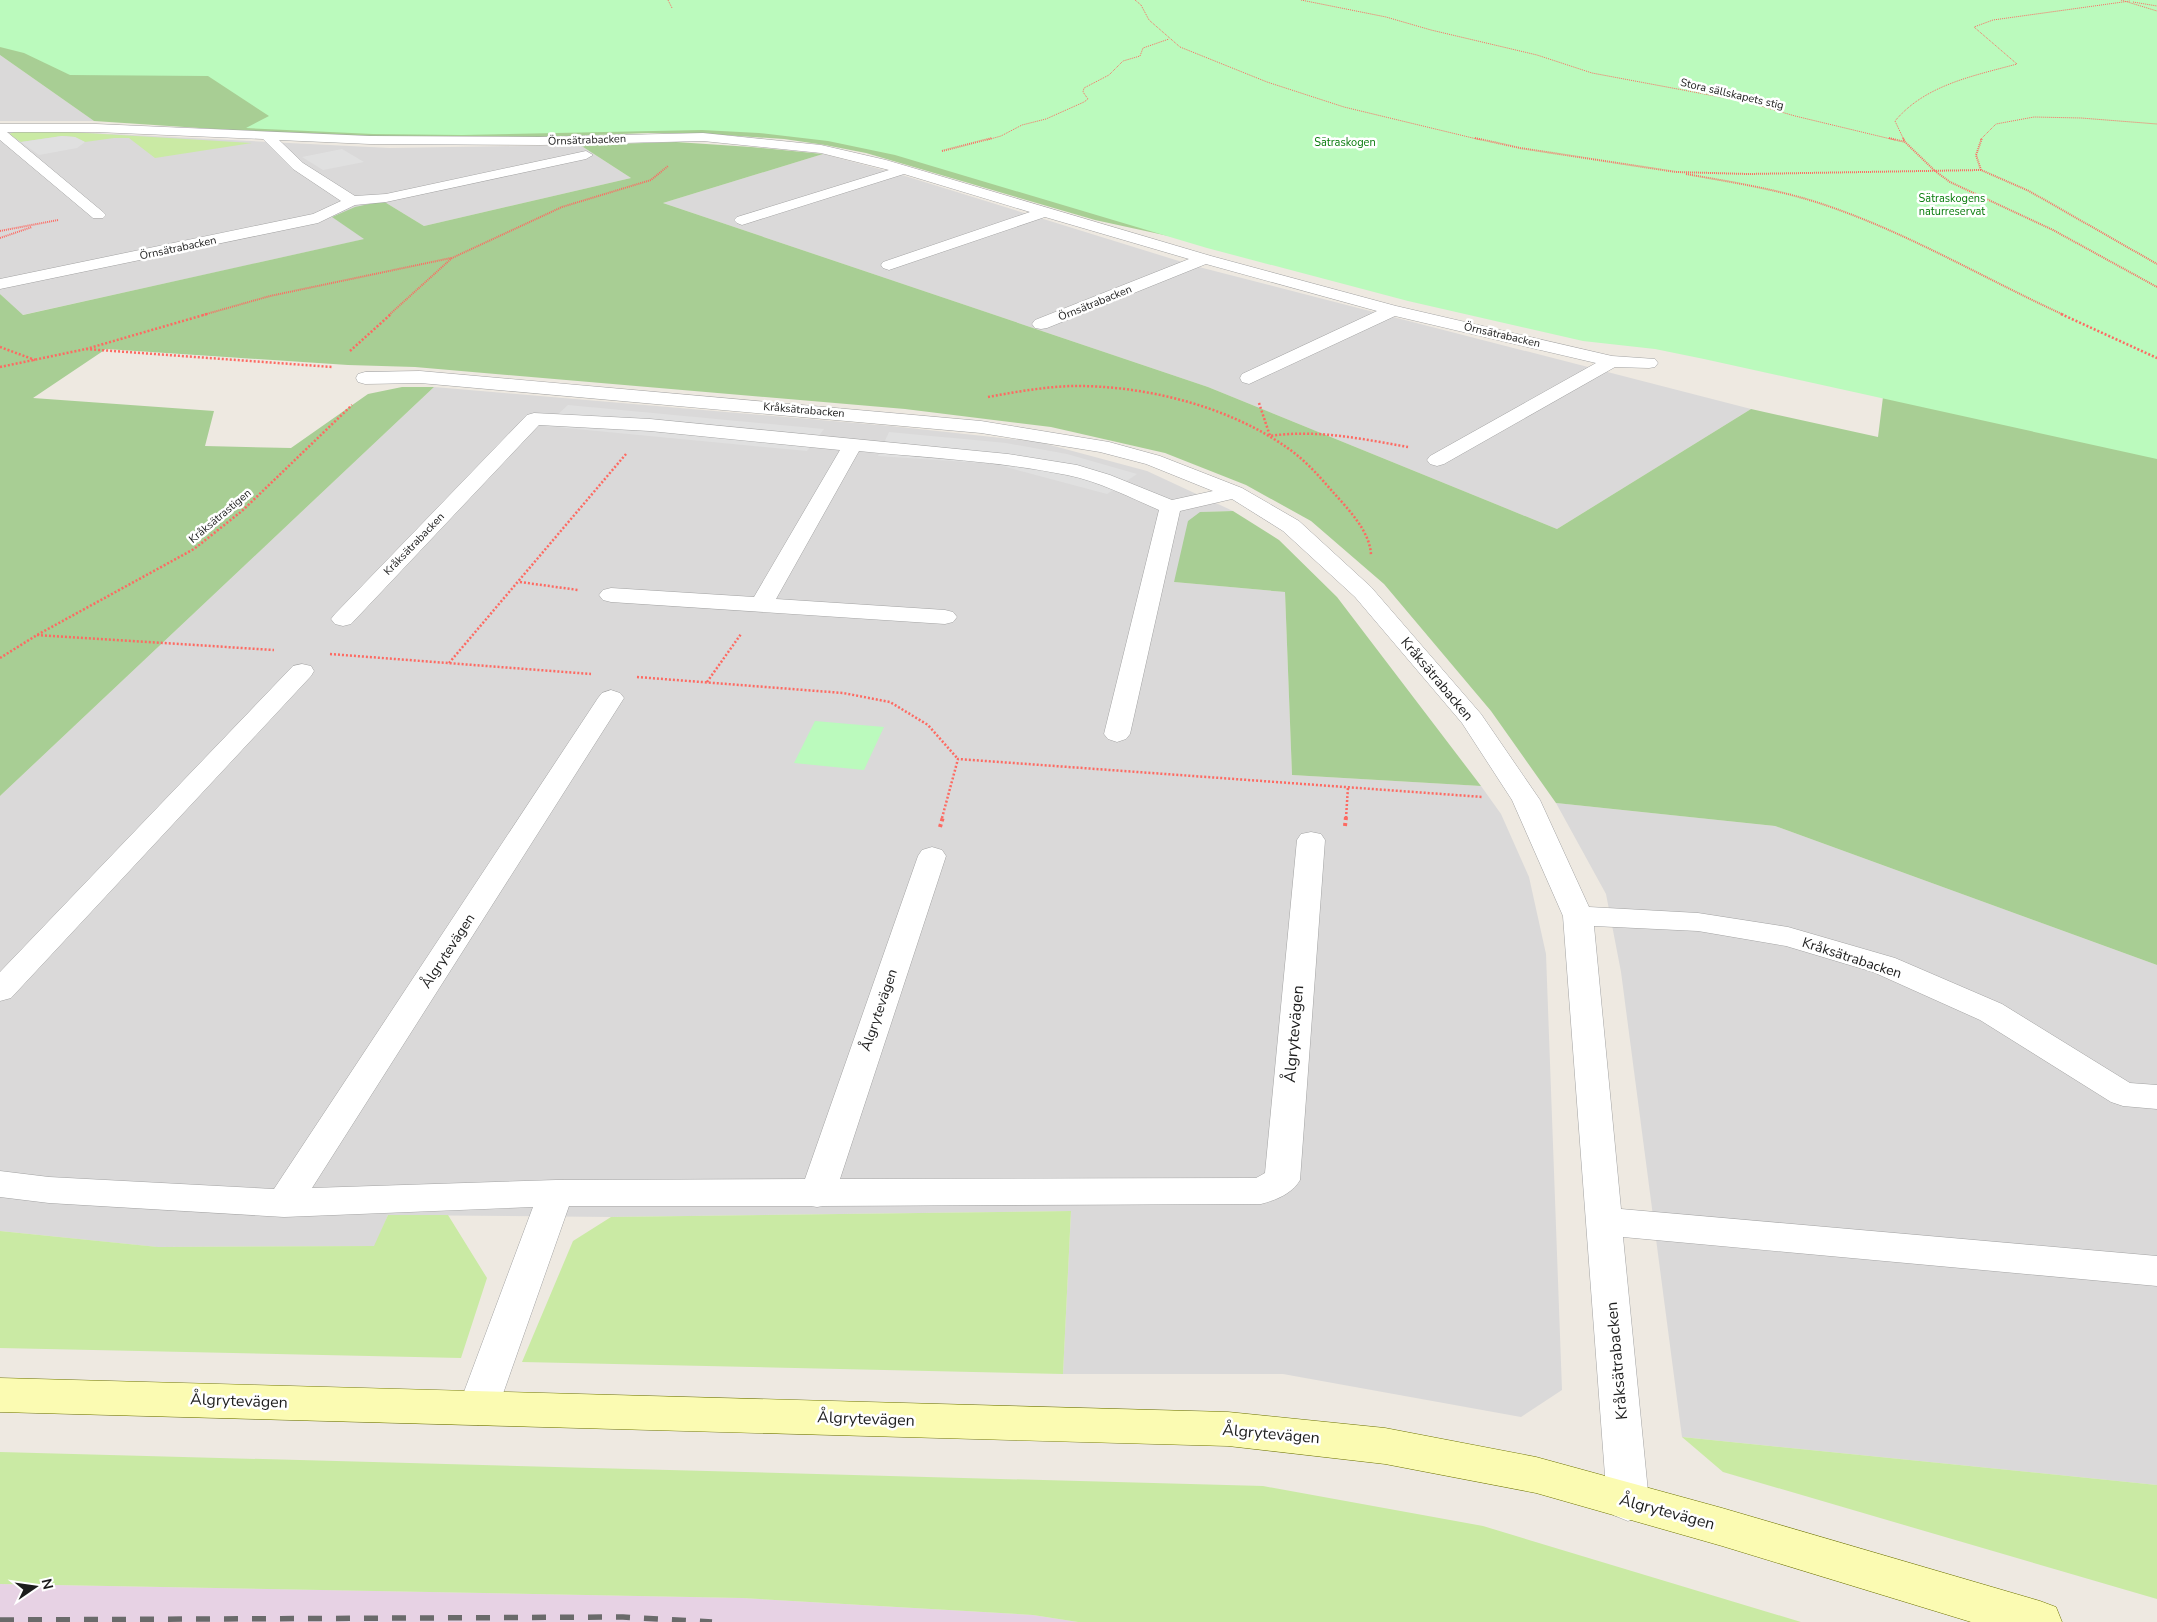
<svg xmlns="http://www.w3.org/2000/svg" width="2157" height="1622" font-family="'Nunito Sans',sans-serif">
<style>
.residential{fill:#dad9d9}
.industrial{fill:#e7d2e4}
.grass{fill:#caeaa4}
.forest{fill:#a8ce94}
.park{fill:#bbfabd}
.parking{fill:#e0e0e0}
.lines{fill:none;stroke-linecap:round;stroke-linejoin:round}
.street-casing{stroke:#a3a3a3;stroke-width:1}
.secondary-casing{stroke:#6d7302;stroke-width:1}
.path-far3{stroke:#fd6a62;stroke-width:1;stroke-dasharray:1 1;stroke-linecap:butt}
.path-far2{stroke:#fd6a62;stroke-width:2;stroke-dasharray:1 1;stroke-linecap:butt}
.path-far1{stroke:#fd6a62;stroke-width:2.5;stroke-dasharray:2 2;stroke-linecap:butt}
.path{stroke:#fd6a62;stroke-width:4;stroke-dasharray:3 3;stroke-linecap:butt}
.street{fill:#fff;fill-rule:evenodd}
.secondary{fill:#fbfbb2;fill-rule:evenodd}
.rail{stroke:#6a6a6a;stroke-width:5.5;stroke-dasharray:14 14;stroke-linecap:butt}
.labels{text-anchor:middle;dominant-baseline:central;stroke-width:5;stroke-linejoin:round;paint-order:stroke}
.far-street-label{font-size:11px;fill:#1c1c1c;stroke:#fff}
.far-park-label{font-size:11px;fill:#087b0c;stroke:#fff}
.street-label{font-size:14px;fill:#1c1c1c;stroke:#fff}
.near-street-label{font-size:16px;fill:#1c1c1c;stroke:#fff}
</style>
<rect width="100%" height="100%" fill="#eee9e1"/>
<path class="residential" d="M 0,55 L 94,121 L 0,121 Z
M 53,131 L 390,148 L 580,145 L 631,178 L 424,226 L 383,201 L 365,239 L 22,315 L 0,294 L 0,132 Z
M 823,154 L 902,175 L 1195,266 L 1751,409 L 1557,529 L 1208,387 L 663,203 Z
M 434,387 L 891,426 L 1039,442 L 1147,471 L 1233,511 L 1200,512 L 1174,582 L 1285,592 L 1292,775 L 1481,786 L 1501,814 L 1529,877 L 1546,954 L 1562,1390 L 1521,1417 L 1283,1374 L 1063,1374 L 1071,1211 L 611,1217 L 388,1215 L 375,1246 L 157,1247 L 0,1231 L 0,796 Z
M 1556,803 L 1775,826 L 2157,965 L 2157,1485 L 1682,1437 L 1621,972 L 1606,894 Z"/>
<path class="industrial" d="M 0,1584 L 742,1598 L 1033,1615 L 1078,1622 L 0,1622 Z"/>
<path class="grass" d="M 53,131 L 252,143 L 155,158 L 129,138 L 114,138 L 85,142 L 75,137 L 62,136 L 21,142 L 9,134 L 14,132 Z
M 1071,1211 L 1063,1374 L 522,1362 L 573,1241 L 611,1217 Z
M 388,1215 L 448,1215 L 487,1278 L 461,1358 L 0,1348 L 0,1231 L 158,1247 L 374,1246 Z
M 1682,1437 L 2157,1485 L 2157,1599 L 1723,1472 Z
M 0,1452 L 1263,1486 L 1483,1526 L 1801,1622 L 1078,1622 L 1033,1615 L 742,1598 L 0,1584 Z"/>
<path class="forest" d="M 0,0 L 2157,300 L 2157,965 L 1775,826 L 1556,803 L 1491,711 L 1384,584 L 1311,521 L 1246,485 L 1165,453 L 1051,427 L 905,409 L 415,367 L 348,365 L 106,349 L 33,398 L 214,411 L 205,446 L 291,448 L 368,394 L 402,387 L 434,387 L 0,796 L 0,294 L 23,315 L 364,239 L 332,217 L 355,207 L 383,201 L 424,226 L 631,178 L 580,145 L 676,142 L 751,147 L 823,154 L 663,203 L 1208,387 L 1557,529 L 1751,409 L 1878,437 L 1885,381 L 1605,331 L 1095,220 L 866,153 L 825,145 L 784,139 L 709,134 L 648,133 L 543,137 L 433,138 L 306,135 L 94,121 L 0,55 Z
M 1233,511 L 1279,540 L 1337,597 L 1481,786 L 1292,775 L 1285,592 L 1174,582 L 1188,521 L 1200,512 Z"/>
<path class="park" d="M 0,0 L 2157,0 L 2157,459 L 1704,359 L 1655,349 L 1583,341 L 1408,301 L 1207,248 L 895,155 L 828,141 L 759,133 L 702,130 L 462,135 L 373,134 L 246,128 L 269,116 L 208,76 L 70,75 L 24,53 L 0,47 Z
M 815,721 L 884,727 L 864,770 L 794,763 Z"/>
<path class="parking" d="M 62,136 L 75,137 L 85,142 L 77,148 L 39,155 L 21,142 Z
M 342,149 L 364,162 L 323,170 L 302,157 Z
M 568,405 L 824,429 L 807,451 L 545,426 Z
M 889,432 L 1006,443 L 1067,454 L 1137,474 L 1107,494 L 995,464 L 878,456 Z"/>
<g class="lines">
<g class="street-casing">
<path id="street" d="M 0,124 L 96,124 L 370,136 L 540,137 L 703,133 L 821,145 L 886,160 L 1211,256 L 1396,306 L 1612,356 L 1655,359 L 1658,363 L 1655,367 L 1649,368 L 1615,367 L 1444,464 L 1437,466 L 1430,464 L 1427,460 L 1430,456 L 1596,363 L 1395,316 L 1249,384 L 1242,382 L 1240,378 L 1242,374 L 1377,311 L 1206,264 L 1047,328 L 1041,329 L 1035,328 L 1032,324 L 1035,320 L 1189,259 L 1045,217 L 889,270 L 883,268 L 881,265 L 883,262 L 1030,212 L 904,174 L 742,225 L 737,223 L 734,220 L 737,217 L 889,170 L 821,153 L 703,141 L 540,145 L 370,144 L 279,140 L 303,163 L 355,196 L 386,194 L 586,151 L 593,155 L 586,159 L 386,202 L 355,205 L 318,223 L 0,289 L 0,279 L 313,214 L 341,201 L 293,169 L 263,139 L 96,132 L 7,132 L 103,212 L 106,215 L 103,218 L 93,218 L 0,140 Z
M 420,371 L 981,421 L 1109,442 L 1160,456 L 1242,488 L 1299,521 L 1371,587 L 1481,714 L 1540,800 L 1589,907 L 1698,913 L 1788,927 L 1895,958 L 2002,1004 L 2130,1083 L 2157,1085 L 2157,1109 L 2123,1106 L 2111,1102 L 1980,1020 L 1873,972 L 1786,946 L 1698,931 L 1594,926 L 1621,1209 L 2157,1256 L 2157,1286 L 1623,1237 L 1649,1502 L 1643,1515 L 1628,1521 L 1613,1515 L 1607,1502 L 1563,916 L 1512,800 L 1462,723 L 1355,597 L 1283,531 L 1232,499 L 1180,511 L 1130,734 L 1126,739 L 1117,742 L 1108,739 L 1104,734 L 1159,510 C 1129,497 1098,481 1067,475 C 999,461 928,458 859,451 L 776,599 L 945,610 L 953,612 L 957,617 L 953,622 L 945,624 L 611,602 L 603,600 L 599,595 L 603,590 L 611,588 L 754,597 L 840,450 L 650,431 L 539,425 L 351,624 L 343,626 L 335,624 L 331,619 L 335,614 L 527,415 L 534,413 L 650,419 L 1008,454 L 1077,465 L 1110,475 L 1172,500 L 1213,491 L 1146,464 L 1100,452 L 981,433 L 420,383 L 365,384 L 358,382 L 356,378 L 358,374 L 365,372 Z
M 302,664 L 311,666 L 314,671 L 311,676 L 11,998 L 0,1001 L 0,972 L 293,666 Z
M 611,690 L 620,693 L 624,698 L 312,1188 L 556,1180 L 805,1179 L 918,856 L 922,850 L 932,847 L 942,850 L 946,856 L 840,1179 L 1256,1178 L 1265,1173 L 1297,840 L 1301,834 L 1311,832 L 1321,834 L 1325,840 L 1300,1180 C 1292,1194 1276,1200 1261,1204 L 823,1206 L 817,1207 L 811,1206 L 569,1206 L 498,1408 L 492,1420 L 478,1425 L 464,1420 L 458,1408 L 533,1207 L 284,1217 L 49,1203 L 0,1197 L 0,1171 L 49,1177 L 274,1189 L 598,698 L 602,693 Z"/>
</g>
<g class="secondary-casing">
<path id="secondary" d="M 0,1378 L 1228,1412 L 1385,1428 L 1536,1457 L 1722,1508 L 2040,1601 L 2056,1607 L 2062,1622 L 1971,1622 L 1722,1546 L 1536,1493 L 1385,1464 L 1228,1446 L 0,1412 Z"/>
</g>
<path class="path-far3" d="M 668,0 L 672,8
M 1135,0 L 1141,5 L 1149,20 L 1180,47 L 1267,82 L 1344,107 L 1481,140
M 1301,0 L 1386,17 L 1431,30 L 1537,55 L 1592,73 L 1747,102 L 1795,116 L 1895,140
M 2121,0 L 2157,11
M 2133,2 L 2157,6
M 2017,64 L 1974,27 L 1993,20 L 2130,1
M 987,140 L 1001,136 L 1022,125 L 1046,119 L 1084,102 L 1088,99 L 1083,92 L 1084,88 L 1109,75 L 1123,61 L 1140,56 L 1143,48 L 1169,39
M 1904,140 L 1895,121 C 1925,85 1973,76 2017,64
M 1980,140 L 1996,124 L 2034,117 L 2081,118 L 2157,124"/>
<path class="path-far2" d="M 1475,138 L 1520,148 L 1676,172 L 1748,174 L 1981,170 L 2029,191 L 2157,264
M 1889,138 L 1905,142 L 1935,171 L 1950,182 L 2053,230 L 2157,287
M 1903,138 L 1905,142
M 942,151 L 992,138
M 1981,170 L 1976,155 L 1982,138
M 1686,174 C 1731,182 1776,189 1819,203 C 1905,231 1983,278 2064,315
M 0,231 L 58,220
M 0,238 L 32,227
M 203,315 L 270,296 L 451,258
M 389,315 L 452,258 L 562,207 L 651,180 L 668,166"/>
<path class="path-far1" d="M 2061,314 L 2157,358
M 0,347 L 35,360
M 86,349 L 207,314
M 350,351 L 391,314
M 0,367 L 86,349 L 332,367
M 988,397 C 1015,392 1043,387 1071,386 C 1144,385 1229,406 1289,449 C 1306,461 1319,476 1332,491 C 1348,509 1370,531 1371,555
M 1259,403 L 1270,436 C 1316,429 1363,439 1408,447
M 520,582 L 578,590
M 37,635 L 274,650
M 330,654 L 591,674
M 0,658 L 37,635 L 194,549 L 242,511 L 352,405
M 449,663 L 626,454
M 637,677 L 843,693 L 890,702 L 928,725 L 958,759
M 707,682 L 741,634
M 942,818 L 958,759 L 1483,797
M 1346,818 L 1348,787"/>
<path class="path" d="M 1345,826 L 1346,817
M 940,827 L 943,817"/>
<use href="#street" class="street"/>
<use href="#secondary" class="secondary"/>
<path class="rail" d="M 0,1620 L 623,1617 L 712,1622"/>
</g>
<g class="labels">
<g class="far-street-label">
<text transform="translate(1732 94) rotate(13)">Stora sällskapets stig</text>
<text transform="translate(587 140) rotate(-2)">Örnsätrabacken</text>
<text transform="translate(178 248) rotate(-12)">Örnsätrabacken</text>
<text transform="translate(1095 303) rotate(-22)">Örnsätrabacken</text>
<text transform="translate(1502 335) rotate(13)">Örnsätrabacken</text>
<text transform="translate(804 410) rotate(5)">Kråksätrabacken</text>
<text transform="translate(220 516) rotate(-40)">Kråksätrastigen</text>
<text transform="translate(414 544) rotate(-46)">Kråksätrabacken</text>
</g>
<g class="far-park-label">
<text x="1345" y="142">Sätraskogen</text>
<text x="1952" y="198">Sätraskogens<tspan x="1952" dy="13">naturreservat</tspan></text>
</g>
<g class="street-label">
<text transform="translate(1437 679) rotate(50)">Kråksätrabacken</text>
<text transform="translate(448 951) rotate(-57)">Ålgrytevägen</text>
<text transform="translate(1852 958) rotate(18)">Kråksätrabacken</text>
<text transform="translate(879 1010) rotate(-71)">Ålgrytevägen</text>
</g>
<g class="near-street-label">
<text transform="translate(1294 1034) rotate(-85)">Ålgrytevägen</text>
<text transform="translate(1617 1361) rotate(-95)">Kråksätrabacken</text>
<text transform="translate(239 1401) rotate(2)">Ålgrytevägen</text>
<text transform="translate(866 1419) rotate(2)">Ålgrytevägen</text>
<text transform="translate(1271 1434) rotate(5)">Ålgrytevägen</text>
<text transform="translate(1667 1512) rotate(15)">Ålgrytevägen</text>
</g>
</g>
<g transform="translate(35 1587) rotate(77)" stroke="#ffffff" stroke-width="4" paint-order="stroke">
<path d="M0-4L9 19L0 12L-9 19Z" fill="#1c1c1c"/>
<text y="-8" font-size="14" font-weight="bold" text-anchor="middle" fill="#1c1c1c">N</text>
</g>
</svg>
